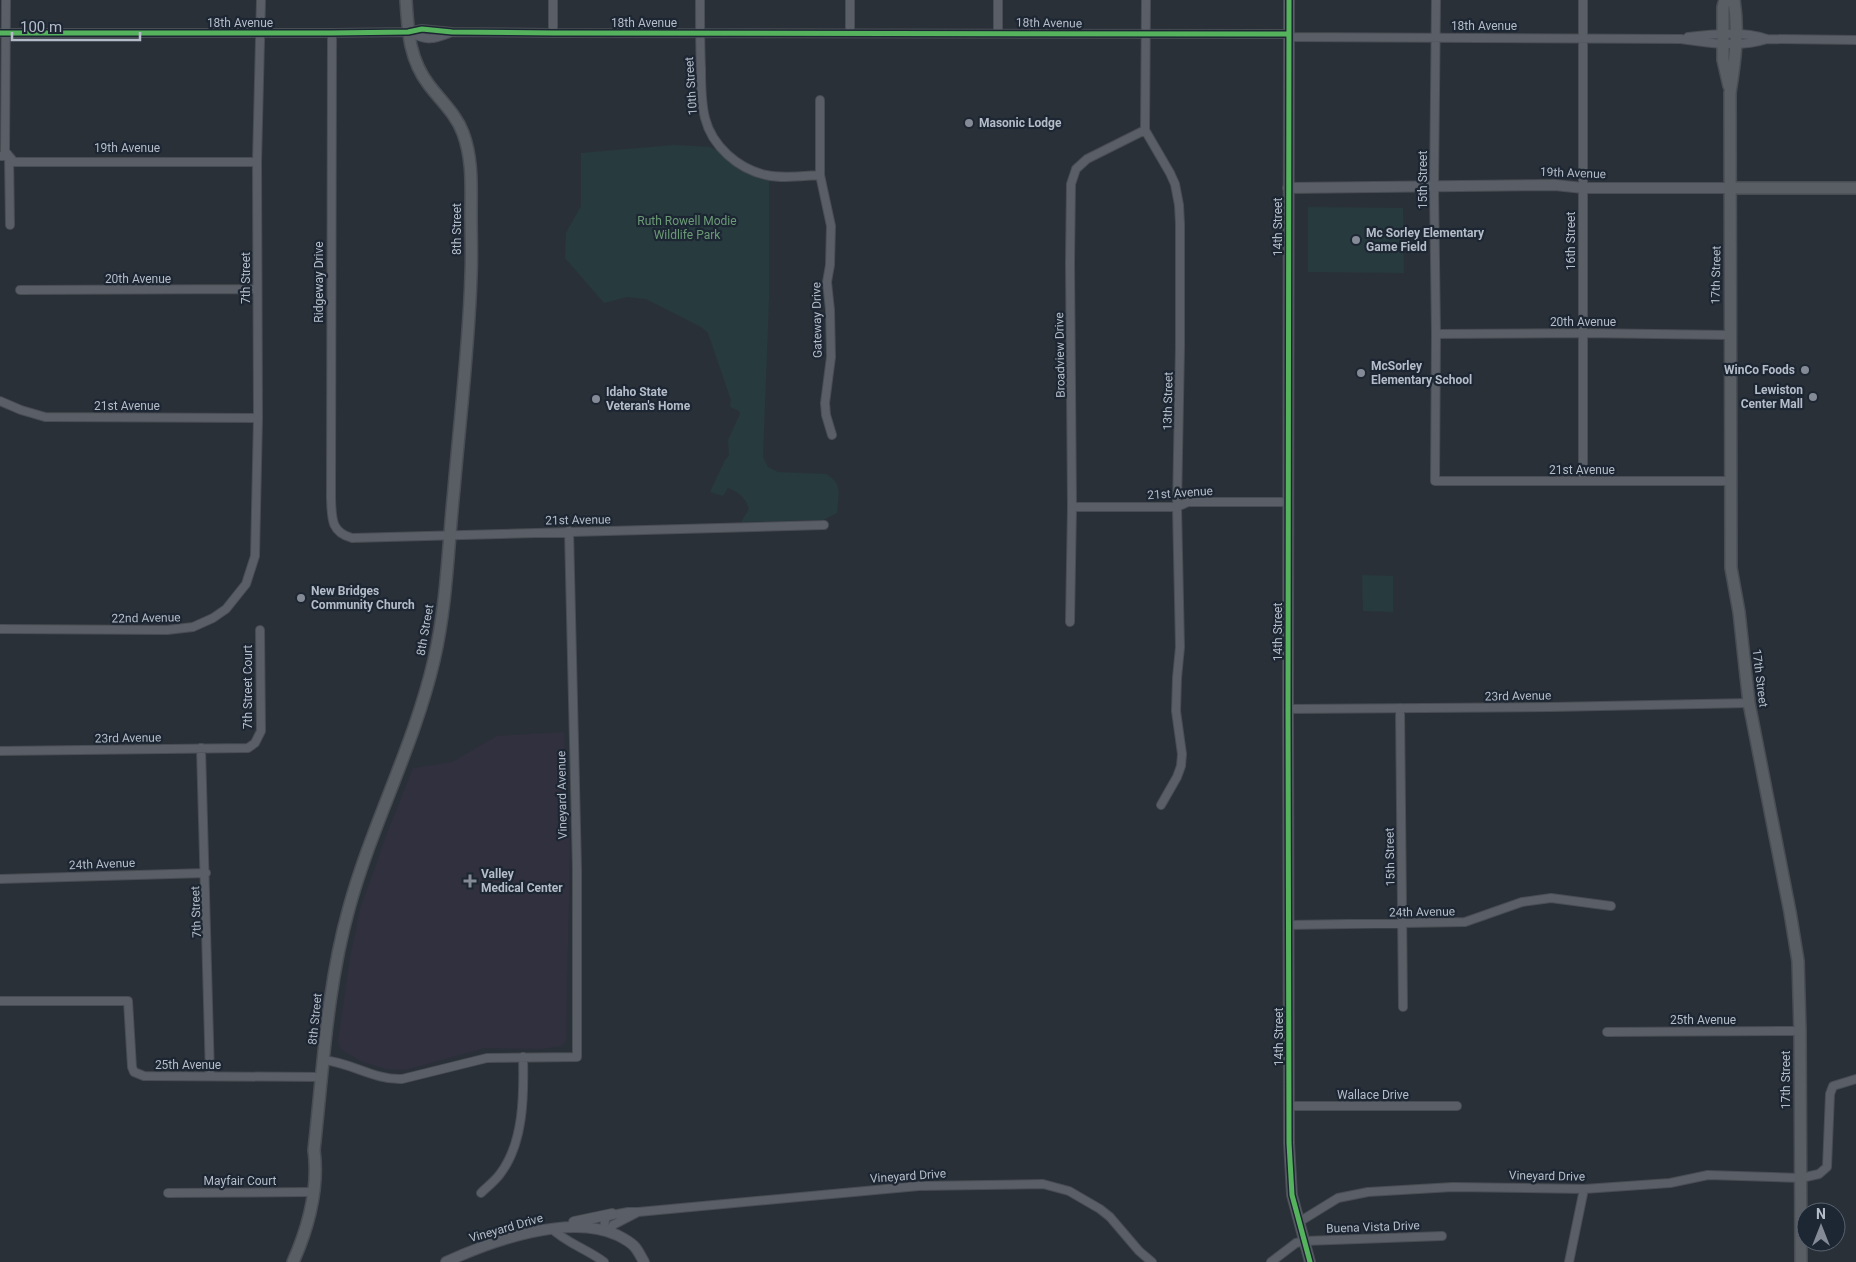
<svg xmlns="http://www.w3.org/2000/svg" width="1856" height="1262" font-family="Roboto,sans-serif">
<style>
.medical{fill:#31303e}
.green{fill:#273a3e}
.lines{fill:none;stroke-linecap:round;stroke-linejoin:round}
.minor-casing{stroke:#484c53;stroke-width:10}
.tertiary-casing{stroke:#484c53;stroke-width:12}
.secondary-casing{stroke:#484c53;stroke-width:14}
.minor{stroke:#5a5e66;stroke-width:8}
.tertiary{stroke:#5a5e66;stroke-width:10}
.secondary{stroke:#595d64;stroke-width:11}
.cycleway-casing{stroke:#1d2633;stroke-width:8}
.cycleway{stroke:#56b35d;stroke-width:5}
.poi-dot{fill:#848b96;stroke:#1d2633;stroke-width:2}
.labels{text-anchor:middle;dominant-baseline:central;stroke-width:4.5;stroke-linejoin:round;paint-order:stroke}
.street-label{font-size:12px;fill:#b4bcc9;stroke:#1d2633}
.poi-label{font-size:12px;font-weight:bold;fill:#b4bcc9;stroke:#1d2633;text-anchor:start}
.park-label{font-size:12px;fill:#6b9a76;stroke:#1d2633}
</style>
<rect width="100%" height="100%" fill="#2a3038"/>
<path class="medical" d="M 564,732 L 570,852 L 566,1040 L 562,1046 L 542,1049 L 485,1048 L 405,1070 L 386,1069 L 360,1061 L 341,1049 L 338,1041 L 350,958 L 360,909 L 386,836 L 413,768 L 452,762 L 497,736 Z"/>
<path class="green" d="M 674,145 L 710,147 L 769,180 L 769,300 L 763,457 L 768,467 L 778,472 L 826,474 C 844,484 838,496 837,513 L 823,520 L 741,522 L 749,509 C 745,497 740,493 728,488 L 723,496 L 710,492 L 725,460 L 729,455 L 728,440 L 740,414 L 739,411 L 730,407 L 731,400 L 708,333 L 701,327 L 646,299 L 627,297 L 604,303 L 565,258 L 566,233 L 581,206 L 581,153 Z
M 1308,207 L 1403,208 L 1404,273 L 1308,272 Z
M 1362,575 L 1393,576 L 1393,612 L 1363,611 Z"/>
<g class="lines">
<g class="minor-casing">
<path id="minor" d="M 6,0 L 5,151 L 9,156 L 10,225
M 700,0 C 700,23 700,46 701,69 C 701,85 701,102 705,118 C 712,146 738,169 766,175 C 783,179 802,176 820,175
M 998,0 L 998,32
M 1146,0 L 1145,130 L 1170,173 L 1175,184 L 1179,205 L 1180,224 L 1180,347 L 1177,507 L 1180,647 L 1177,678 L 1176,711 L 1182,754 L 1181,766 L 1177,777 L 1161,805
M 1436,0 L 1434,187 L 1436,334 L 1435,481 L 1730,481
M 1583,0 L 1583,481
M 408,32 C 428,41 432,40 452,32
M 850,32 L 850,0
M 0,33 L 332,33 L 408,32 L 422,29 L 452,32 L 553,33 L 1288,34
M 332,33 L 331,498 C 332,517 330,532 352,538 L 824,525
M 553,33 L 553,0
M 1288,37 L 1681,39 C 1708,43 1740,48 1767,39 L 1856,40
M 1688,37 C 1713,34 1743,31 1767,39
M 820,100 L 820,175 L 831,226 L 830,265 L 827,282 L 830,310 L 831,357 L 825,403 L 826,415 L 832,435
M 0,156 L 9,156 L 14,162 L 257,162
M 20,290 L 257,289
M 1436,334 L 1582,333 L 1729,335
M 0,401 L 21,410 L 45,417 L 258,418
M 1072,507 L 1177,507 L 1188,502 L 1288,502
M 1070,622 L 1072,507 L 1070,263 L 1071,184 L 1076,169 L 1087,159 L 1145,130
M 0,629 L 167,630 L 193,627 L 213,618 L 226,609 L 246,584 L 255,556 L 258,418 L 257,162 L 261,0
M 1400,708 L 1403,1007
M 1288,709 L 1552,707 L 1749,703
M 201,748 L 210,1076
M 0,751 L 248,748 L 255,743 L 261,731 L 260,630
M 0,879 L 206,873
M 1288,925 L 1465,922 L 1522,902 L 1551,898 L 1611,906
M 0,1001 L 128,1001 L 132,1067 L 134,1072 L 144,1076 L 322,1077
M 1607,1032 L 1800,1031
M 324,1060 C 352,1063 374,1080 402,1079 L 487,1058 L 577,1057 L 577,869 L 569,531
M 1289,1106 L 1457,1106
M 168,1193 L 313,1192
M 481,1193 C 487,1187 495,1181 500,1174 C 524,1143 524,1094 523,1057
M 1299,1222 L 1338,1198 L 1368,1192 L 1453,1187 L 1584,1189 L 1670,1183 L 1708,1175 L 1801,1178 L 1819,1174 L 1827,1167 L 1830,1094 L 1833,1086 L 1856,1079
M 551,1228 C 566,1243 587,1249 604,1262
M 604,1230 L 605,1220 L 607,1216 L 628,1212 L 638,1212 L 919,1186 L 1043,1184 L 1069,1191 L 1100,1209 L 1110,1217 L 1139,1251 L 1152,1262
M 610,1232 L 613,1225 L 638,1212
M 1271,1262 L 1296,1243 L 1305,1241 L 1442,1236
M 1569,1262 L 1584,1189"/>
</g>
<g class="tertiary-casing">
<path id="tertiary" d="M 1289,0 L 1288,709 L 1289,1143 L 1292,1195 L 1310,1262
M 1288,188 L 1555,185 L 1583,188 L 1731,188
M 574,1222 L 612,1214
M 446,1262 C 491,1241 570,1213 617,1235 C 623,1238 629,1241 634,1246 C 638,1250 641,1257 644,1262"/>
</g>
<g class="secondary-casing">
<path id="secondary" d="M 1725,0 L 1723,7 L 1723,60 L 1729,86
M 1734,0 C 1739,31 1735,62 1730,93 L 1731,568 L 1739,612 L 1749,703 L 1790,912 L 1798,961 L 1800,1031 L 1801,1262
M 1731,188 L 1856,188
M 293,1262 C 308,1228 319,1187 314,1150 C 323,1069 327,986 349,908 C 372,824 414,746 434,660 C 447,604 448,546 454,489 C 460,418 469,346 471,275 C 472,255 471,235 471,215 C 471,187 473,160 463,133 C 456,114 441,101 429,85 C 409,59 408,31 406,0"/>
</g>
<use href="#minor" class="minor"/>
<use href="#tertiary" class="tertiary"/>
<use href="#secondary" class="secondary"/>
<g class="cycleway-casing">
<path id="cycleway" d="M 1289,0 L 1288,709 L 1289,1143 L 1292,1195 L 1310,1262
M 0,33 L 332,33 L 408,32 L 422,29 L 452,32 L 553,33 L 1288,34"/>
</g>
<use href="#cycleway" class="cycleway"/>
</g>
<g class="poi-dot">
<circle cx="969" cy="123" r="5"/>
<circle cx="1356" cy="240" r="5"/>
<circle cx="1805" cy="370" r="5"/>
<circle cx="1361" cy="373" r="5"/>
<circle cx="1813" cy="397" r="5"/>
<circle cx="596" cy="399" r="5"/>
<circle cx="301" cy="598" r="5"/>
<path d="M467.5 873.5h5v5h5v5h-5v5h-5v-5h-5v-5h5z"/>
</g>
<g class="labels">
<g class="street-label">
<text x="240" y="23">18th Avenue</text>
<text x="644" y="23">18th Avenue</text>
<text transform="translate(1049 23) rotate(1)">18th Avenue</text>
<text x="1484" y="26">18th Avenue</text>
<text transform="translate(691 86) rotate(-94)">10th Street</text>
<text x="127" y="148">19th Avenue</text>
<text transform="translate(1573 173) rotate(2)">19th Avenue</text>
<text transform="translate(1423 180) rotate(-90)">15th Street</text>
<text transform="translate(1278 227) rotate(-90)">14th Street</text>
<text transform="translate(457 229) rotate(-90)">8th Street</text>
<text transform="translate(1571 241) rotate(-90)">16th Street</text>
<text transform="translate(1716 275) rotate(-89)">17th Street</text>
<text transform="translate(246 278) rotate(-90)">7th Street</text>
<text x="138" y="279">20th Avenue</text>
<text transform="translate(319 282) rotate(-90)">Ridgeway Drive</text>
<text transform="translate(817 320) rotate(-91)">Gateway Drive</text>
<text x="1583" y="322">20th Avenue</text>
<text transform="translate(1060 355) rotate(-91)">Broadview Drive</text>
<text transform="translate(1168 401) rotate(-89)">13th Street</text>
<text x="127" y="406">21st Avenue</text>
<text x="1582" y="470">21st Avenue</text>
<text transform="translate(1180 493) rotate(-4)">21st Avenue</text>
<text transform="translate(578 520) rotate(-1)">21st Avenue</text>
<text transform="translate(146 618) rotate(-1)">22nd Avenue</text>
<text transform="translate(425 630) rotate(-80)">8th Street</text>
<text transform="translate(1278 632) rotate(-90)">14th Street</text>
<text transform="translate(1760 678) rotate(83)">17th Street</text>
<text transform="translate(248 687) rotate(-90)">7th Street Court</text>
<text transform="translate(1518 696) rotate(-1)">23rd Avenue</text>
<text transform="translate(128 738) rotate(-1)">23rd Avenue</text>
<text transform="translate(562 795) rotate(-91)">Vineyard Avenue</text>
<text transform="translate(1390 857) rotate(-91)">15th Street</text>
<text transform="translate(102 864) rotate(-2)">24th Avenue</text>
<text transform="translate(196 912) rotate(-92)">7th Street</text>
<text transform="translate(1422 912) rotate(-1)">24th Avenue</text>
<text transform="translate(315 1019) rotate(-84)">8th Street</text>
<text x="1703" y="1020">25th Avenue</text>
<text transform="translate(1279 1037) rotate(-90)">14th Street</text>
<text x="188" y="1065">25th Avenue</text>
<text transform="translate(1786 1080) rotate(-90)">17th Street</text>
<text x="1373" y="1095">Wallace Drive</text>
<text transform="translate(908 1176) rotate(-4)">Vineyard Drive</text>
<text transform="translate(1547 1176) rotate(1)">Vineyard Drive</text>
<text x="240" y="1181">Mayfair Court</text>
<text transform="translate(1373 1227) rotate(-2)">Buena Vista Drive</text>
<text transform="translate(506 1228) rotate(-16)">Vineyard Drive</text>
</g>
<g class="poi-label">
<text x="979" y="123">Masonic Lodge</text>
<text x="1366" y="233">Mc Sorley Elementary<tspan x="1366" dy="14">Game Field</tspan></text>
<text x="1371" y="366">McSorley<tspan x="1371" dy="14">Elementary School</tspan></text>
<text x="1795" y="370" text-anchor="end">WinCo Foods</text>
<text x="1803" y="390" text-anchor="end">Lewiston<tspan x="1803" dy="14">Center Mall</tspan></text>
<text x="606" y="392">Idaho State<tspan x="606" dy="14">Veteran's Home</tspan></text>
<text x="311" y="591">New Bridges<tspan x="311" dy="14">Community Church</tspan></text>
<text x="481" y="874">Valley<tspan x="481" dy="14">Medical Center</tspan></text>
</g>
<g class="park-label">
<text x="687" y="221">Ruth Rowell Modie<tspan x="687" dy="14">Wildlife Park</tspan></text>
</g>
</g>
<g transform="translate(1821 1227)"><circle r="24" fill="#1d2633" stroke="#59626f"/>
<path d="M0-4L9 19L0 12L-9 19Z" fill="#848b96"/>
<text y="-8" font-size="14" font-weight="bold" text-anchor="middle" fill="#b4bcc9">N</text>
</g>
<path d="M12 32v8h128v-8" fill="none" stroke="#b4bcc9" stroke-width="2.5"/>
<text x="20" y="32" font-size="15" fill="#b4bcc9" stroke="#1d2633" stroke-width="4" paint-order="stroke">100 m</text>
</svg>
